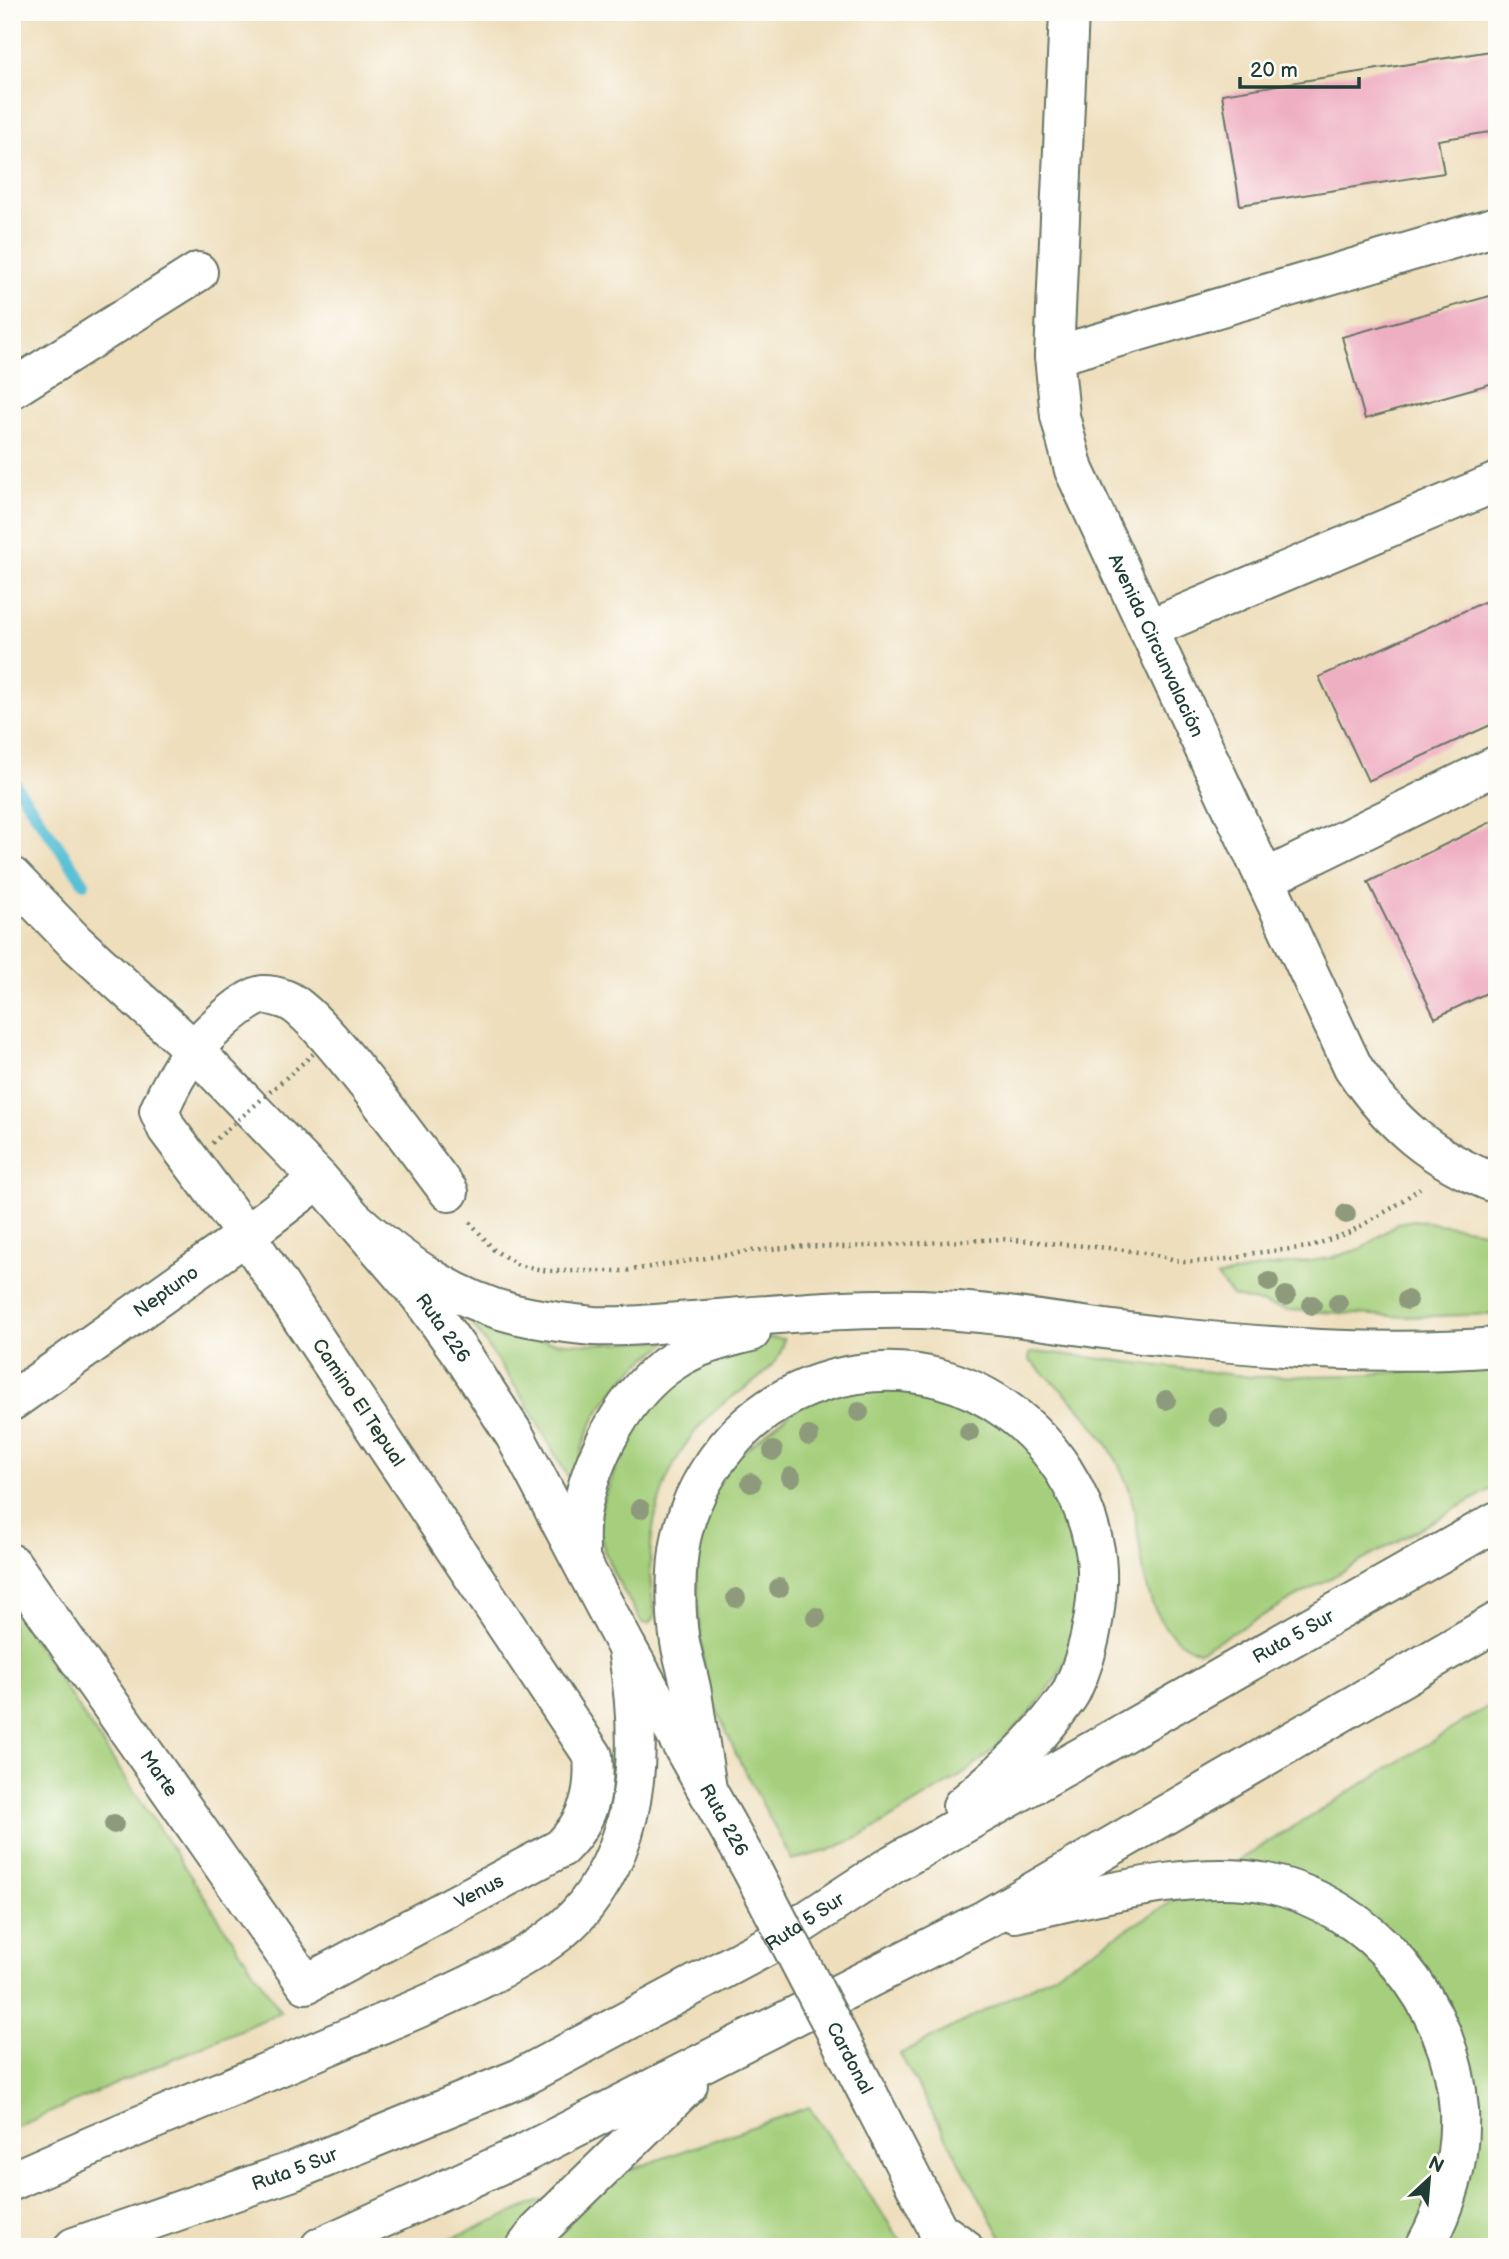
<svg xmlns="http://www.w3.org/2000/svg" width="1509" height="2259" font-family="'Balsamiq Sans',sans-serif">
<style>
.green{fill:#a5cf7b;stroke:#628658;stroke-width:2}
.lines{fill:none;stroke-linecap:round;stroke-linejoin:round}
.stream{stroke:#58bfd5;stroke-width:12}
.building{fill:#efafc3}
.minor-casing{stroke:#677564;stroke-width:42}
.major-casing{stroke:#677564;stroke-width:42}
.highway-casing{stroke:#677564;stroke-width:42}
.path{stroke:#677564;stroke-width:4.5;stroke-dasharray:2 5;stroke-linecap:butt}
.minor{stroke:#fff;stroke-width:38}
.major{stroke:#fff;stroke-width:38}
.highway{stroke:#fff;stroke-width:38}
.major-bridge-casing{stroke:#677564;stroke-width:42;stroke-linecap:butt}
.path-bridge{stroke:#677564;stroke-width:4.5;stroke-dasharray:2 5;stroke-linecap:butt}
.major-bridge{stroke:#fff;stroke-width:38}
.tree{fill:#8e9a7b}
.labels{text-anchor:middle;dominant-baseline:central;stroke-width:5;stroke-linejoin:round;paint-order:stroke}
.street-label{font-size:19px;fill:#1f3d34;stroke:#fdfcf7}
</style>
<rect width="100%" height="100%" fill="#fdfcf7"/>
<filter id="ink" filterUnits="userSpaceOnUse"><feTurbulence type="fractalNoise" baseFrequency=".0143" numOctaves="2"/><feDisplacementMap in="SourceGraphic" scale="14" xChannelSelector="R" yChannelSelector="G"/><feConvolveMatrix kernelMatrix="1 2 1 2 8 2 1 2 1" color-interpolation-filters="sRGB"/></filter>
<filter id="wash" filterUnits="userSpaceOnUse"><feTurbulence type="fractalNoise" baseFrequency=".00686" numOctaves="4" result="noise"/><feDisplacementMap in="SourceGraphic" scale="28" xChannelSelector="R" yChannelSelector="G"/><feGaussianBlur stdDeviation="1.57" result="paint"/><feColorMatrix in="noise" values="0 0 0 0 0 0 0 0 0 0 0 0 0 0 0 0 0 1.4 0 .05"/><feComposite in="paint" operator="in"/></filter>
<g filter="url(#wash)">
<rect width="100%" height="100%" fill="#eedebc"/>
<path class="green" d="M 1414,1220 L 1497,1233 L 1497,1314 L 1406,1317 L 1287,1310 L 1232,1296 L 1217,1277 L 1259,1268 L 1330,1258 L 1363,1248 L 1397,1223 Z
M 465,1313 C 485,1322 505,1331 526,1337 C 571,1349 623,1341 669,1340 C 661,1350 648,1355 639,1364 C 597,1404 584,1431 573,1486 L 525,1401 Z
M 769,1338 L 784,1339 C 782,1370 742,1388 720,1406 C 659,1459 640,1539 655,1615 L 649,1624 L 642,1623 L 614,1574 L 604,1550 L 599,1529 L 602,1504 L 627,1438 L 643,1415 L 661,1394 L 722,1352 Z
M 1045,1352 L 1252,1377 L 1356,1375 L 1497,1364 L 1497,1486 L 1199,1651 C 1130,1627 1148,1536 1126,1481 C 1107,1432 1068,1394 1029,1360 L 1030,1353 Z
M 820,1388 L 959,1390 L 1048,1460 L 1083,1558 L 1075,1639 L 1058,1676 L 1030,1713 L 1000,1744 L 965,1773 L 860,1837 L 827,1851 L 792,1860 L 737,1756 L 712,1699 L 704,1667 L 699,1619 L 694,1540 L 719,1472 Z
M 12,1608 L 281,2012 L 12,2129 Z
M 1497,1701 L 1497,2247 L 1007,2247 L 900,2054 L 1048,1978 Z
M 809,2107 L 905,2247 L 430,2247 L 538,2202 Z"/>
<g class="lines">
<path class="stream" d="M 12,780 L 84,883"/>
</g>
<g id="blocks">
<path class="building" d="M 1497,50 L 1497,131 L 1438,140 L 1444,173 L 1240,205 L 1222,94 Z
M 1497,294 L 1497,382 L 1365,419 L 1342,337 Z
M 1497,596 L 1497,722 L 1368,781 L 1319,677 Z
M 1497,819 L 1497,988 L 1435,1018 L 1368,882 Z"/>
</g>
</g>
<g filter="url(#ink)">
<use href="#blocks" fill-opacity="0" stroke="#677564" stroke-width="2"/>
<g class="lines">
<g class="minor-casing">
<g id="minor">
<path id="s1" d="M 1069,12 L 1054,356 L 1060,416 L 1074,470 L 1353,1067 C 1391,1124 1432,1159 1497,1184"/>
<path d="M 1054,356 L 1497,226"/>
<path d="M 12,389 L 198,272"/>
<path d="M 1148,629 L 1497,482"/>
<path d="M 1265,879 L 1497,765"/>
<path id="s2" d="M 12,1401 L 246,1235 L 319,1179"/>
<path id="s3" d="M 12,1564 L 306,1984 L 561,1848 C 588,1821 596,1793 593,1756 L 246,1235 L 167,1129 L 159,1111 C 168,1090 179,1069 193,1051 C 204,1037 246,996 263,995 C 269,995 279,997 284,999 C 317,1008 422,1158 449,1192"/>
</g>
</g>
<g class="major-casing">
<g id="major">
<path id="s4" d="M 12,877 L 76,943 L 194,1050 L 319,1179 L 419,1295 L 467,1362 L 515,1436 L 627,1648 L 752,1870"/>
<path d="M 874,2105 L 947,2247"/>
</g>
</g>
<g class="highway-casing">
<g id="highway">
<path d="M 356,1221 C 405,1265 462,1305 529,1317 C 550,1321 572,1324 593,1326 C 625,1328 661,1323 693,1321 C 769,1315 846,1307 922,1309 C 1005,1312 1086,1328 1168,1337 C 1276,1348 1388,1356 1497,1347"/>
<path d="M 580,1558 C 580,1543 579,1528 581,1514 C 591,1458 625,1391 675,1360 C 698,1345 724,1339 751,1332"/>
<path d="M 707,1789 C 702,1757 697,1725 692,1693 C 689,1676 683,1659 680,1642 C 675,1612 675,1569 681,1539 C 689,1500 710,1464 737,1435 C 770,1401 812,1381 858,1374 C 970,1357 1071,1436 1094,1545 C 1103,1587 1091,1651 1072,1690 C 1069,1697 1063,1703 1059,1709 C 1032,1746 997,1776 962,1806"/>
<path d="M 1015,1913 C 1090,1898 1191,1868 1267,1883 C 1372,1906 1452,2002 1459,2110 C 1461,2158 1448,2205 1425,2247"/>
<path d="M 12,2181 C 118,2133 226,2090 333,2044 C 388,2021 444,1999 497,1971 C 531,1952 560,1937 585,1906 C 644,1831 642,1737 627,1648"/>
<path d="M 937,2229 L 963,2247"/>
<path id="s5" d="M 74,2247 L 293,2171 L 520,2078 L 771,1944 L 893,1864 L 1497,1521"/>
<path d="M 320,2247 L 519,2156 L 986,1919 L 1497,1622"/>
<path d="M 526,2247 L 538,2231 L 688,2085"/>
</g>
</g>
<path class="path" d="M 470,1222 L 494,1250 L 518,1265 L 548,1271 L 625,1271 L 750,1251 L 806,1246 L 848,1247 L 1002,1239 L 1109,1248 L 1152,1254 L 1184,1262 L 1208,1261 L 1237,1258 L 1254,1253 L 1309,1247 L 1350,1232 L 1394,1207 L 1420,1188"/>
<use href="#minor" class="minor"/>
<use href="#major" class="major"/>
<use href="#highway" class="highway"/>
<g class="major-bridge-casing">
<g id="major-bridge">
<path id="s6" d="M 752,1870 L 874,2105"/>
</g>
</g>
<path class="path-bridge" d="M 212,1143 L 313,1054"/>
<use href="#major-bridge" class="major-bridge"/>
</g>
<g class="tree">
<circle cx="1346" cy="1214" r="10"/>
<circle cx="1269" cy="1282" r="10"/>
<circle cx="1286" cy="1296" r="10"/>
<circle cx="1407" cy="1300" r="10"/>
<circle cx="1338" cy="1303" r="10"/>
<circle cx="1312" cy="1305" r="10"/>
<circle cx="1166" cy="1400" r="10"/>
<circle cx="859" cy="1412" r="10"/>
<circle cx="1218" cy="1417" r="10"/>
<circle cx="969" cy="1432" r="10"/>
<circle cx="809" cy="1436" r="10"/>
<circle cx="773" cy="1451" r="10"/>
<circle cx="791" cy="1477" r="10"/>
<circle cx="751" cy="1483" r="10"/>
<circle cx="640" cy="1509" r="10"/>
<circle cx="779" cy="1588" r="10"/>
<circle cx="736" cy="1598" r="10"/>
<circle cx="816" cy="1617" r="10"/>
<circle cx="114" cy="1824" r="10"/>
</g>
</g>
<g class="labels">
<g class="street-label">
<text stroke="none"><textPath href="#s1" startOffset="654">Avenida Circunvalación</textPath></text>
<text stroke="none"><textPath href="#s2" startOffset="189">Neptuno</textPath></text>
<text stroke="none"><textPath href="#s4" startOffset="625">Ruta 226</textPath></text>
<text transform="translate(358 1403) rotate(56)">Camino El Tepual</text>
<text stroke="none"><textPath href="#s5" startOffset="1368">Ruta 5 Sur</textPath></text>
<text stroke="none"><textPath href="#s3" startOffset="256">Marte</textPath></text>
<text stroke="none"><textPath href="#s4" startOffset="1192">Ruta 226</textPath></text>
<text stroke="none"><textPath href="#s3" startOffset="709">Venus</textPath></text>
<text stroke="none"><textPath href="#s5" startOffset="802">Ruta 5 Sur</textPath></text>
<text stroke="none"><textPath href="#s6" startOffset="212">Cardonal</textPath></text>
<text stroke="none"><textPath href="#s5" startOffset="234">Ruta 5 Sur</textPath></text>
</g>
</g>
<rect width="1509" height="2259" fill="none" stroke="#fdfcf7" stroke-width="42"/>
<g transform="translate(1429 2179) rotate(26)" stroke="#fdfcf7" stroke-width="5" paint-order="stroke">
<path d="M0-5L12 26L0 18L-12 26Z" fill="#1f3d34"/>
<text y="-10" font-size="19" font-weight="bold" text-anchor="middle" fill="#1f3d34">N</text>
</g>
<path d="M1240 77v10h119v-10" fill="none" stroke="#1f3d34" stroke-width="3.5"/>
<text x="1250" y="77" font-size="21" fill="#1f3d34" stroke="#fdfcf7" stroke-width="5" paint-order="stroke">20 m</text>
</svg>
